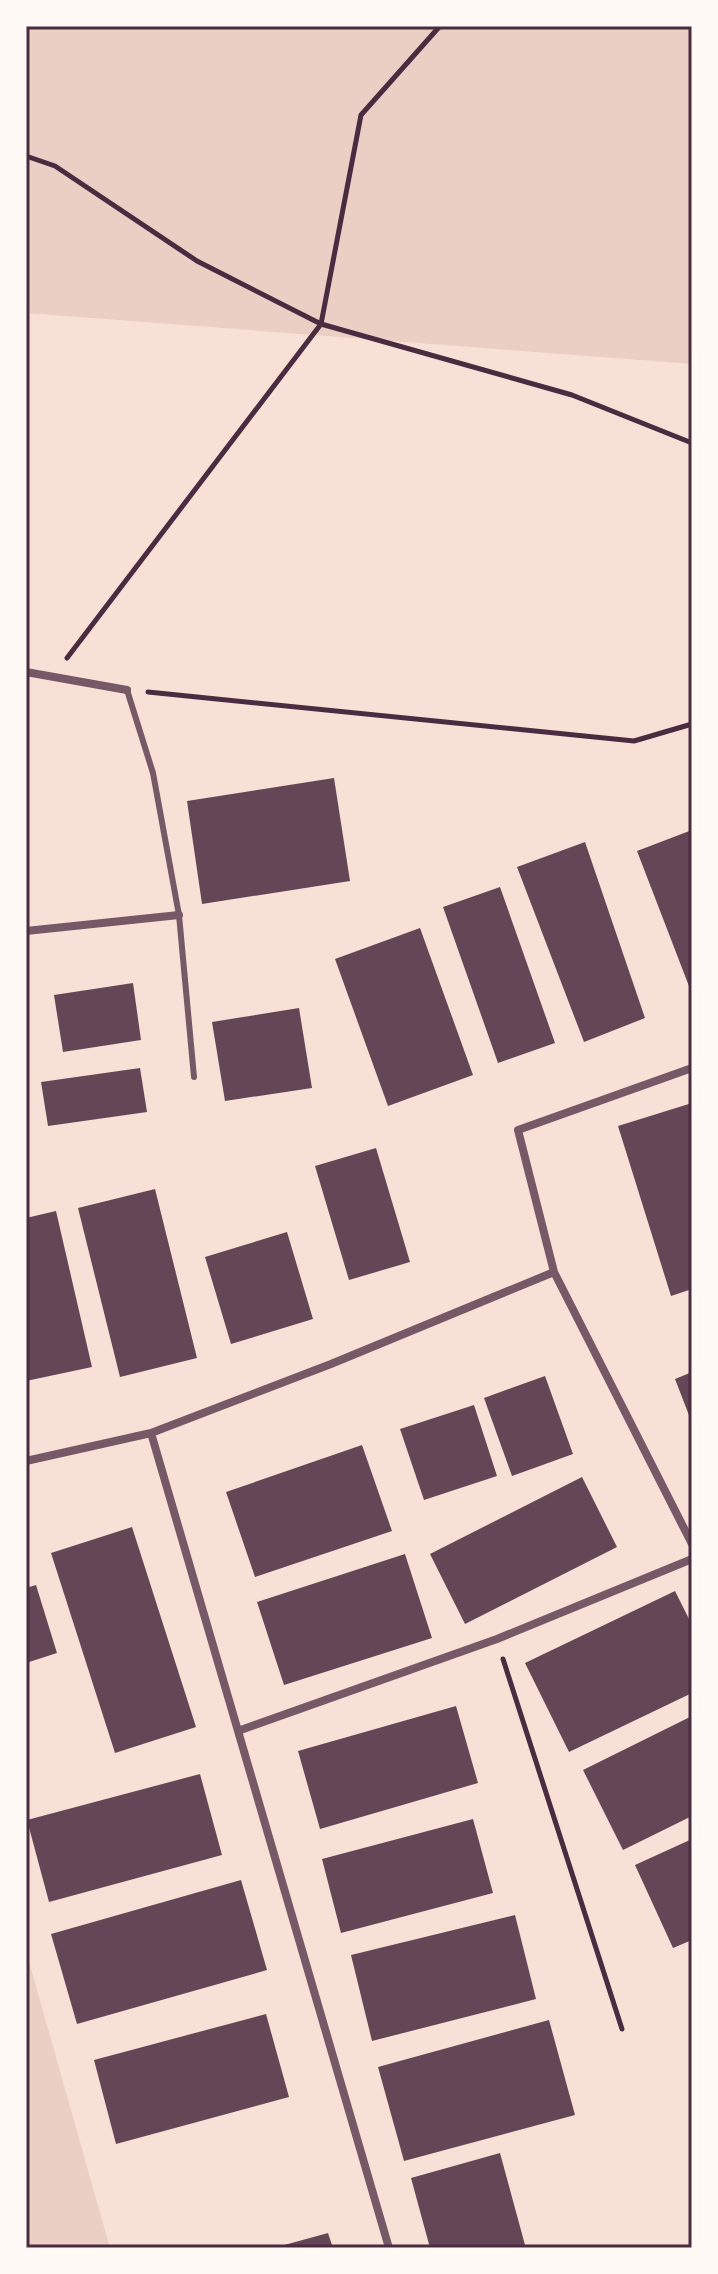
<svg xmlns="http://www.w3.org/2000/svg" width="718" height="2274" font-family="'Source Sans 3',sans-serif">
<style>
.green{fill:#ebcfc5}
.building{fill:#644757}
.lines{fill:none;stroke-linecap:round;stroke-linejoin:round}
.path{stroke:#4a2c40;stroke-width:5}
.service{stroke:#755966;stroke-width:6}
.minor{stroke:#755966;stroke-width:8}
.neatline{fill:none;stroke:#4a2c40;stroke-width:3}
</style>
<rect width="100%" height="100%" fill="#f7e1d7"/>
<path class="green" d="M 26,26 L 692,26 L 692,364 L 26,313 Z
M 26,1951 L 110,2248 L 26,2248 Z"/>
<path class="building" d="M 334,778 L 350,881 L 202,904 L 187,801 Z
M 692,830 L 692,994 L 637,851 Z
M 585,842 L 645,1018 L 584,1042 L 517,867 Z
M 500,887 L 555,1043 L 498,1063 L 443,907 Z
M 420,928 L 473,1075 L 388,1106 L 335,959 Z
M 133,983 L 141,1040 L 63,1052 L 54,995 Z
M 299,1008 L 312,1088 L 225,1101 L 212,1022 Z
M 140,1068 L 147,1112 L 48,1126 L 41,1082 Z
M 692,1103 L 692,1289 L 671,1296 L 618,1126 Z
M 376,1148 L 410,1262 L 349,1280 L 315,1166 Z
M 155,1189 L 197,1358 L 120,1377 L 78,1208 Z
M 56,1211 L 92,1367 L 26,1381 L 26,1218 Z
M 287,1232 L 313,1319 L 231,1344 L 205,1257 Z
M 692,1372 L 692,1423 L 675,1379 Z
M 545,1376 L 573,1454 L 512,1476 L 484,1398 Z
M 474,1405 L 497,1476 L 424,1500 L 400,1429 Z
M 362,1445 L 392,1531 L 255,1577 L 226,1492 Z
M 582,1477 L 617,1547 L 465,1624 L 430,1554 Z
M 132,1527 L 196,1727 L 115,1753 L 51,1553 Z
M 405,1554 L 432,1638 L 284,1685 L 257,1602 Z
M 36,1585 L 57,1653 L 26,1663 L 26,1588 Z
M 675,1591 L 692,1625 L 692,1693 L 569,1752 L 525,1663 Z
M 456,1706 L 478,1783 L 320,1829 L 298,1751 Z
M 692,1716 L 692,1816 L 623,1850 L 583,1770 Z
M 200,1774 L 222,1855 L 49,1902 L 27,1820 Z
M 473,1819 L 493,1893 L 341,1933 L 322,1859 Z
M 692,1839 L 692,1940 L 673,1948 L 635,1865 Z
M 241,1880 L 267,1970 L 77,2024 L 51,1934 Z
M 515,1915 L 536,1999 L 372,2041 L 351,1955 Z
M 266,2014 L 289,2097 L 116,2144 L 94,2060 Z
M 549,2020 L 575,2115 L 404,2161 L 378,2067 Z
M 500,2153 L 525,2245 L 514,2248 L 430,2248 L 411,2178 Z
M 328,2233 L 333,2248 L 277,2248 L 277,2247 Z"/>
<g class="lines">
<path class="path" d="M 26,156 L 55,166 L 197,261 L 321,324 L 572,395 L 692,443
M 67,658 L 321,324 L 361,115 L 440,26
M 148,692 L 634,741 L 692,724
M 503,1659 L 622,2029"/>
<path class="service" d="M 127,690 L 153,773 L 179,915 L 194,1077"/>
<path class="minor" d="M 26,672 L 127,690
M 26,931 L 179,915
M 692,1068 L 518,1130 L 554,1272 L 692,1544
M 151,1433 L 389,2248
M 26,1461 L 151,1433 L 331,1364 L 554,1272
M 238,1731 L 497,1639 L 692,1559"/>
</g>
<rect width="718" height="2274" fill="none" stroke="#fffaf5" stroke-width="56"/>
<rect x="28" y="28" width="662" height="2218" class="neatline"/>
</svg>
